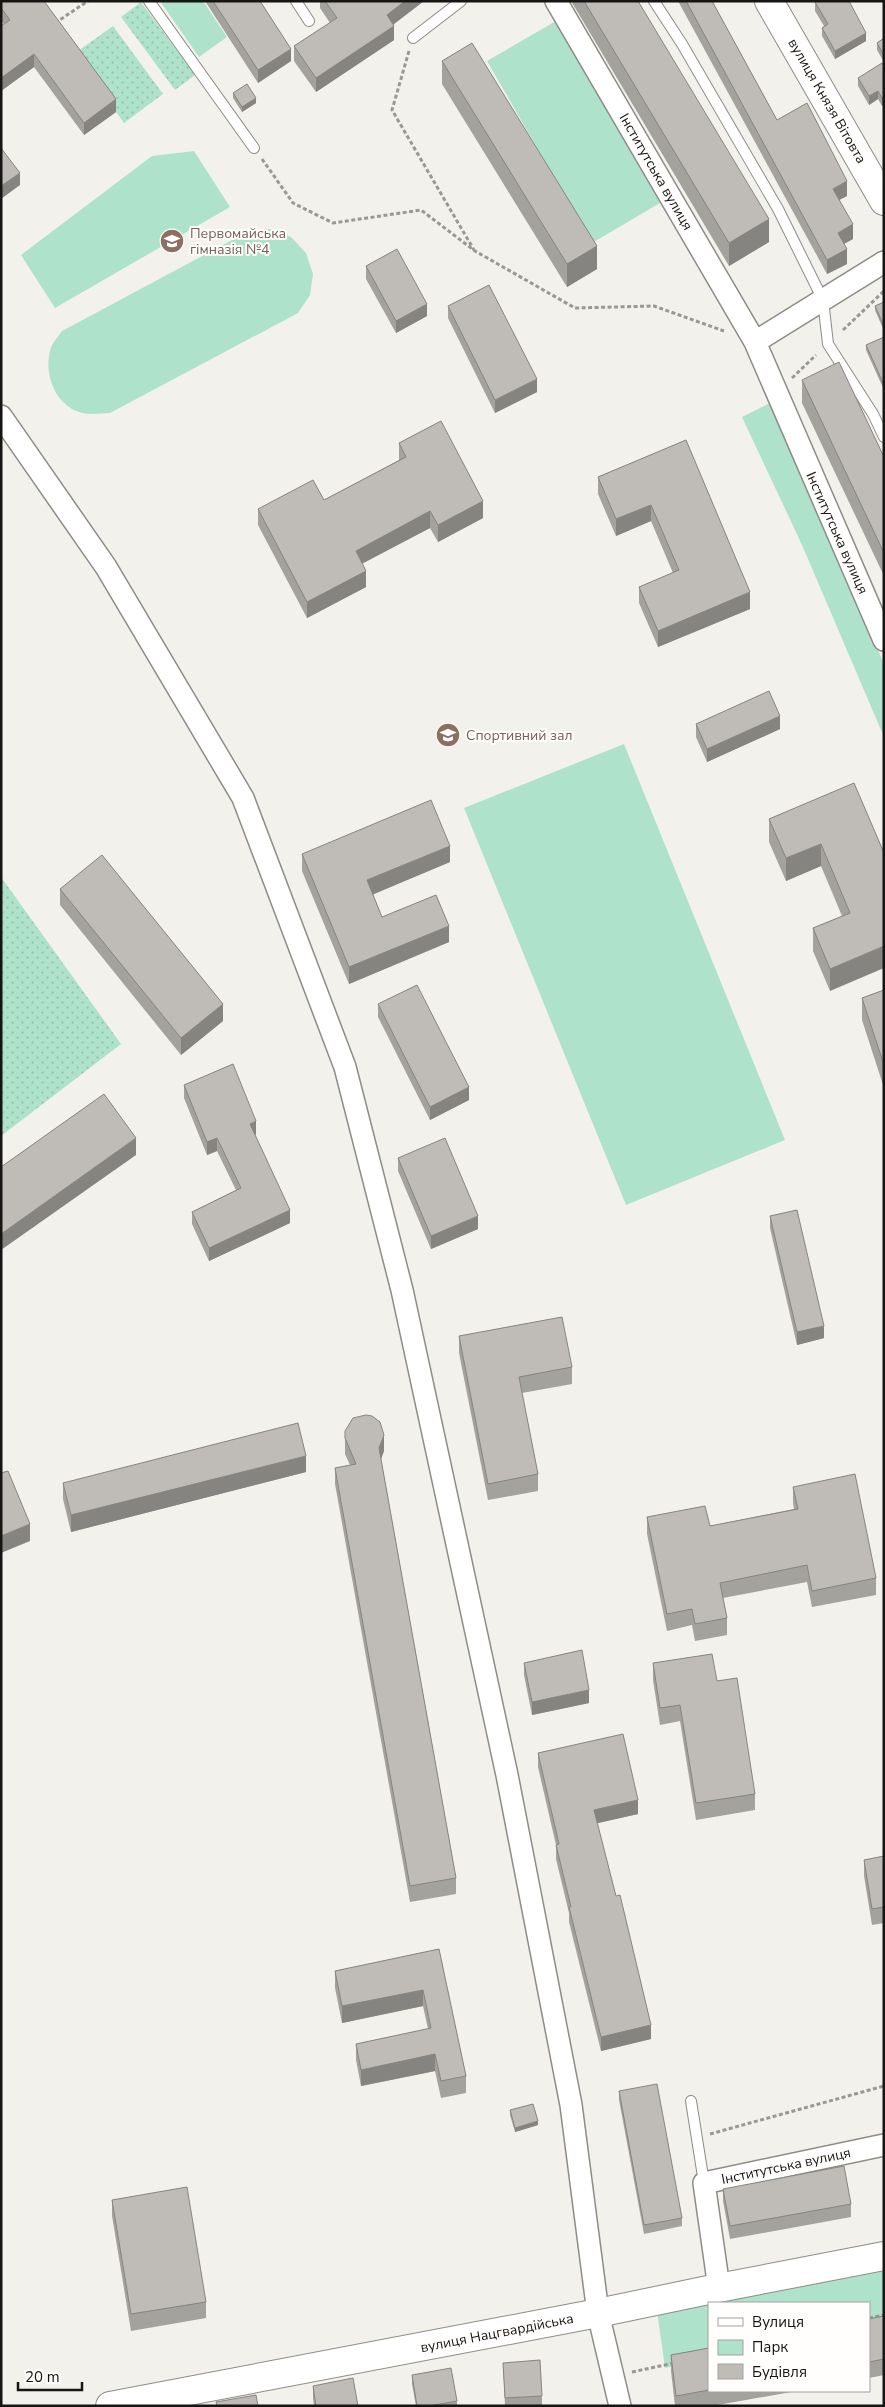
<svg xmlns="http://www.w3.org/2000/svg" width="885" height="2407" font-family="'Nunito Sans',sans-serif">
<style>
.grass{fill:url(#grass-dots)}
.park{fill:#afe2ca}
.lines{fill:none;stroke-linecap:round;stroke-linejoin:round}
.lane-casing{stroke:#8e8c86;stroke-width:12}
.street-casing{stroke:#8e8c86;stroke-width:24}
.secondary-casing{stroke:#8e8c86;stroke-width:30}
.path{stroke:#9a9894;stroke-width:3;stroke-dasharray:4 2.5;stroke-linecap:butt}
.lane{stroke:#fff;stroke-width:10}
.street{stroke:#fff;stroke-width:21}
.secondary{stroke:#fff;stroke-width:28}
.wall{fill:#a4a29d}
.shaded-wall{fill:#868480}
.building{fill:#bfbcb7;stroke:#868480}
.labels{text-anchor:middle;dominant-baseline:central;stroke-width:4;stroke-linejoin:round;paint-order:stroke}
.street-label{font-size:14px;fill:#161513;stroke:#fffefd}
.education-label{font-size:14px;fill:#785e54;stroke:#fffefd;text-anchor:start}
</style>
<defs>
<pattern id="grass-dots" width="8" height="8" patternUnits="userSpaceOnUse" patternTransform="scale(1.25)"><rect width="8" height="8" fill="#afe2ca"/><path d="M2 2h.1M6 6h.1" fill="none" stroke="#96c1ad" stroke-width="1.8" stroke-linecap="round"/></pattern>
</defs>
<rect width="100%" height="100%" fill="#f3f1eb"/>
<path class="grass" d="M 141,2 L 195,75 L 175,90 L 121,17 Z
M 113,26 L 163,94 L 124,123 L 74,54 Z
M 1,877 L 121,1044 L 1,1136 Z"/>
<path class="park" d="M 160,1 L 203,1 L 227,37 L 199,57 Z
M 556,21 L 660,203 L 592,243 L 487,61 Z
M 194,151 L 230,207 L 55,308 L 21,255 L 152,156 Z
M 271,229 L 291,237 L 306,253 L 313,274 L 310,295 L 298,313 L 110,413 C 104,413 97,414 90,414 C 59,413 43,378 50,351 C 51,344 58,337 62,331 L 249,231 Z
M 770,403 L 884,664 L 884,737 L 802,545 L 742,417 Z
M 624,744 L 785,1140 L 626,1205 L 464,808 Z
M 884,2271 L 884,2327 L 869,2329 L 869,2303 L 709,2303 L 709,2360 L 665,2368 L 657,2311 Z"/>
<g class="lines">
<g class="lane-casing">
<path id="lane" d="M 149,1 L 254,148
M 296,1 L 309,21
M 654,1 L 682,44 L 778,209 L 823,300 L 828,344 L 873,414 L 884,437
M 413,38 L 461,1
M 691,2101 L 704,2183"/>
</g>
<g class="street-casing">
<path id="street" d="M 556,1 L 755,342 L 884,640
M 755,342 L 884,262
M 1,416 L 106,567 L 243,798 L 345,1067 L 402,1290 L 507,1775 L 571,2105 L 598,2313 L 620,2406
M 719,2288 L 704,2183 L 884,2145"/>
</g>
<g class="secondary-casing">
<path id="secondary" d="M 769,1 L 884,201
M 110,2406 L 598,2313 L 713,2289 L 884,2256"/>
</g>
<path class="path" d="M 55,23 L 88,1
M 409,51 L 392,110 L 474,250
M 262,159 L 293,203 L 333,223 L 421,210 L 475,251 L 575,308 L 654,306 L 724,331
M 843,330 L 884,291
M 792,378 L 816,355
M 710,2134 L 884,2086
M 869,2318 L 884,2315
M 632,2372 L 674,2363"/>
<use href="#lane" class="lane"/>
<use href="#street" class="street"/>
<use href="#secondary" class="secondary"/>
</g>
<path class="wall" d="M 1,1 L 116,112 L 84,135 L 34,67 L 1,91 L 1,26 L 4,24 L 1,21 Z
M 205,1 L 260,1 L 291,61 L 258,83 Z
M 320,1 L 424,1 L 393,25 L 394,40 L 316,92 L 294,61 L 294,46 L 330,23 L 320,8 Z
M 571,1 L 638,1 L 769,242 L 729,266 Z
M 678,1 L 712,1 L 777,120 L 847,196 L 839,200 L 853,239 L 844,244 L 847,264 L 827,274 Z
M 815,2 L 866,41 L 835,59 L 822,36 L 822,28 L 824,26 L 815,11 Z
M 884,38 L 884,62 L 877,50 L 877,43 Z
M 442,61 L 597,269 L 567,287 L 442,84 Z
M 884,66 L 884,105 L 882,106 L 878,99 L 869,105 L 858,86 L 858,78 Z
M 233,93 L 256,103 L 242,112 L 233,98 Z
M 366,266 L 427,316 L 396,333 L 366,279 Z
M 884,302 L 884,331 L 875,310 L 875,306 Z
M 448,306 L 537,392 L 495,413 L 448,318 Z
M 884,337 L 884,390 L 866,350 L 866,345 Z
M 802,380 L 884,457 L 884,576 L 802,403 Z
M 686,440 L 750,609 L 658,647 L 639,603 L 639,587 L 673,573 L 651,521 L 616,536 L 598,494 L 598,477 Z
M 399,443 L 483,518 L 438,542 L 430,528 L 362,563 L 366,587 L 307,618 L 258,525 L 258,509 L 324,500 L 399,460 Z
M 696,724 L 780,729 L 707,762 L 696,737 Z
M 769,819 L 884,853 L 830,991 L 813,951 L 813,928 L 842,916 L 821,866 L 786,881 L 769,842 Z
M 302,854 L 450,862 L 373,894 L 382,917 L 449,942 L 349,984 L 302,871 Z
M 60,889 L 223,1021 L 181,1055 L 60,905 Z
M 884,990 L 884,1088 L 862,1020 L 862,998 Z
M 378,1004 L 469,1100 L 430,1120 L 378,1017 Z
M 184,1085 L 256,1134 L 255,1135 L 290,1223 L 209,1261 L 192,1224 L 192,1212 L 236,1190 L 217,1151 L 207,1155 L 184,1098 Z
M 398,1158 L 478,1229 L 431,1249 L 398,1171 Z
M 770,1216 L 824,1338 L 797,1345 L 770,1228 Z
M 459,1336 L 572,1367 L 572,1384 L 522,1393 L 538,1474 L 538,1491 L 488,1500 L 459,1353 Z
M 345,1431 L 384,1451 L 381,1459 L 456,1878 L 456,1894 L 410,1902 L 335,1484 L 335,1468 L 350,1465 L 345,1454 Z
M 306,1472 L 71,1532 L 63,1499 L 63,1483 Z
M 793,1487 L 876,1578 L 876,1595 L 812,1607 L 807,1582 L 723,1598 L 727,1618 L 727,1635 L 695,1641 L 692,1625 L 667,1631 L 647,1534 L 647,1517 L 710,1526 L 794,1509 L 793,1503 Z
M 524,1663 L 589,1703 L 532,1715 L 524,1675 Z
M 653,1663 L 717,1681 L 755,1794 L 755,1810 L 696,1820 L 680,1721 L 660,1725 L 653,1680 Z
M 538,1753 L 638,1814 L 597,1823 L 651,2039 L 601,2051 L 569,1922 L 569,1913 L 556,1859 L 556,1845 L 538,1767 Z
M 884,1856 L 884,1923 L 872,1925 L 864,1876 L 864,1860 Z
M 439,1949 L 466,2076 L 466,2093 L 441,2098 L 435,2071 L 361,2086 L 356,2060 L 356,2044 L 428,2029 L 423,2006 L 342,2023 L 335,1988 L 335,1971 Z
M 619,2091 L 682,2218 L 682,2226 L 644,2234 L 619,2100 Z
M 510,2110 L 538,2125 L 515,2132 L 510,2115 Z
M 723,2189 L 851,2204 L 851,2217 L 730,2239 L 723,2201 Z
M 112,2200 L 206,2302 L 206,2318 L 131,2331 L 112,2216 Z
M 884,2316 L 884,2375 L 869,2378 L 869,2319 Z
M 709,2348 L 709,2391 L 797,2391 L 712,2406 L 675,2406 L 671,2371 L 671,2355 Z
M 503,2363 L 542,2396 L 542,2405 L 505,2406 Z
M 412,2375 L 457,2401 L 457,2406 L 416,2406 L 412,2384 Z
M 313,2386 L 358,2406 L 314,2406 L 313,2398 Z"/>
<path class="shaded-wall" d="M 405,1 L 424,1 L 387,29 L 387,15 Z
M 394,26 L 394,40 L 316,92 L 316,78 Z
M 866,33 L 866,41 L 835,59 L 835,51 Z
M 291,49 L 291,61 L 258,83 L 258,70 Z
M 34,54 L 34,67 L 1,91 L 1,78 Z
M 878,91 L 878,99 L 869,105 L 869,96 Z
M 884,97 L 884,105 L 882,106 L 882,98 Z
M 256,98 L 256,103 L 242,112 L 242,107 Z
M 116,99 L 116,112 L 84,135 L 84,123 Z
M 20,173 L 20,185 L 1,199 L 1,186 Z
M 847,181 L 847,196 L 833,203 L 833,189 Z
M 769,219 L 769,242 L 729,266 L 729,243 Z
M 853,224 L 853,239 L 838,247 L 838,233 Z
M 597,246 L 597,269 L 567,287 L 567,264 Z
M 847,249 L 847,264 L 827,274 L 827,260 Z
M 427,304 L 427,316 L 396,333 L 396,321 Z
M 537,379 L 537,392 L 495,413 L 495,400 Z
M 483,501 L 483,518 L 438,542 L 438,525 Z
M 651,505 L 651,521 L 616,536 L 616,519 Z
M 430,511 L 430,528 L 356,567 L 356,551 Z
M 366,571 L 366,587 L 307,618 L 307,602 Z
M 750,592 L 750,609 L 658,647 L 658,631 Z
M 780,716 L 780,729 L 707,762 L 707,749 Z
M 821,844 L 821,866 L 786,881 L 786,858 Z
M 450,846 L 450,862 L 367,897 L 367,880 Z
M 449,926 L 449,942 L 349,984 L 349,967 Z
M 884,946 L 884,968 L 830,991 L 830,969 Z
M 223,1004 L 223,1021 L 181,1055 L 181,1038 Z
M 469,1087 L 469,1100 L 430,1120 L 430,1107 Z
M 256,1121 L 256,1134 L 250,1137 L 250,1124 Z
M 136,1138 L 136,1155 L 1,1250 L 1,1234 Z
M 217,1138 L 217,1151 L 207,1155 L 207,1142 Z
M 290,1210 L 290,1223 L 209,1261 L 209,1248 Z
M 478,1216 L 478,1229 L 431,1249 L 431,1236 Z
M 824,1326 L 824,1338 L 797,1345 L 797,1332 Z
M 384,1435 L 384,1451 L 379,1464 L 379,1448 Z
M 306,1456 L 306,1472 L 71,1532 L 71,1515 Z
M 30,1524 L 30,1541 L 1,1553 L 1,1536 Z
M 589,1690 L 589,1703 L 532,1715 L 532,1702 Z
M 638,1800 L 638,1814 L 594,1824 L 594,1810 Z
M 423,1990 L 423,2006 L 342,2023 L 342,2006 Z
M 651,2025 L 651,2039 L 601,2051 L 601,2037 Z
M 435,2054 L 435,2071 L 361,2086 L 361,2070 Z
M 538,2121 L 538,2125 L 515,2132 L 515,2128 Z"/>
<path class="building" d="M 1,1 L 44,1 L 116,99 L 84,123 L 34,54 L 1,78 L 1,26 L 10,20 L 1,8 Z
M 213,1 L 260,1 L 291,49 L 258,70 Z
M 325,1 L 405,1 L 387,15 L 394,26 L 316,78 L 294,46 L 337,18 Z
M 584,1 L 638,1 L 769,219 L 729,243 Z
M 686,1 L 712,1 L 777,120 L 807,103 L 847,181 L 833,189 L 853,224 L 838,233 L 847,249 L 827,260 Z
M 816,1 L 849,1 L 866,33 L 835,51 L 822,28 L 828,24 L 815,2 Z
M 884,38 L 884,55 L 877,43 Z
M 472,43 L 597,246 L 567,264 L 442,61 Z
M 882,63 L 884,66 L 884,97 L 882,98 L 878,91 L 869,96 L 858,78 Z
M 247,84 L 256,98 L 242,107 L 233,93 Z
M 1,148 L 20,173 L 1,186 Z
M 397,249 L 427,304 L 396,321 L 366,266 Z
M 489,285 L 537,379 L 495,400 L 448,306 Z
M 884,302 L 884,326 L 875,306 Z
M 884,337 L 884,385 L 866,345 Z
M 839,362 L 884,457 L 884,553 L 802,380 Z
M 441,421 L 483,501 L 438,525 L 430,511 L 356,551 L 366,571 L 307,602 L 258,509 L 313,480 L 324,500 L 406,457 L 399,443 Z
M 686,440 L 750,592 L 658,631 L 639,587 L 679,570 L 651,505 L 616,519 L 598,477 Z
M 769,691 L 780,716 L 707,749 L 696,724 Z
M 854,783 L 884,853 L 884,946 L 830,969 L 813,928 L 850,913 L 821,844 L 786,858 L 769,819 Z
M 431,800 L 450,846 L 367,880 L 382,917 L 436,895 L 449,926 L 349,967 L 302,854 Z
M 102,855 L 223,1004 L 181,1038 L 60,889 Z
M 417,985 L 469,1087 L 430,1107 L 378,1004 Z
M 884,990 L 884,1065 L 862,998 Z
M 233,1064 L 256,1121 L 250,1124 L 290,1210 L 209,1248 L 192,1212 L 241,1188 L 217,1138 L 207,1142 L 184,1085 Z
M 104,1094 L 136,1138 L 1,1234 L 1,1167 Z
M 445,1138 L 478,1216 L 431,1236 L 398,1158 Z
M 797,1210 L 824,1326 L 797,1332 L 770,1216 Z
M 562,1317 L 572,1367 L 519,1377 L 538,1474 L 488,1484 L 459,1336 Z
M 366,1415 L 372,1416 L 380,1422 L 384,1435 L 379,1448 L 456,1878 L 410,1886 L 335,1468 L 356,1464 L 345,1438 L 345,1431 L 353,1418 Z
M 298,1423 L 306,1456 L 71,1515 L 63,1483 Z
M 8,1471 L 30,1524 L 1,1536 L 1,1473 Z
M 855,1474 L 876,1578 L 812,1591 L 807,1565 L 720,1583 L 727,1618 L 695,1624 L 692,1609 L 667,1614 L 647,1517 L 705,1506 L 710,1526 L 798,1509 L 793,1487 Z
M 582,1650 L 589,1690 L 532,1702 L 524,1663 Z
M 712,1654 L 717,1681 L 737,1678 L 755,1794 L 696,1803 L 680,1705 L 660,1708 L 653,1663 Z
M 623,1734 L 638,1800 L 594,1810 L 616,1896 L 620,1895 L 651,2025 L 601,2037 L 569,1907 L 571,1907 L 556,1845 L 559,1844 L 538,1753 Z
M 884,1856 L 884,1907 L 872,1909 L 864,1860 Z
M 439,1949 L 466,2076 L 441,2081 L 435,2054 L 361,2070 L 356,2044 L 431,2028 L 423,1990 L 342,2006 L 335,1971 Z
M 657,2084 L 682,2218 L 644,2225 L 619,2091 Z
M 533,2104 L 538,2121 L 515,2128 L 510,2110 Z
M 844,2166 L 851,2204 L 730,2226 L 723,2189 Z
M 187,2187 L 206,2302 L 131,2314 L 112,2200 Z
M 884,2316 L 884,2359 L 869,2362 L 869,2319 Z
M 709,2348 L 709,2390 L 676,2396 L 671,2355 Z
M 540,2360 L 542,2396 L 505,2398 L 503,2363 Z
M 451,2368 L 457,2401 L 429,2406 L 417,2406 L 412,2375 Z
M 353,2378 L 358,2406 L 316,2406 L 313,2386 Z
M 256,2395 L 258,2406 L 217,2406 L 216,2402 Z"/>
<defs>
<g id="school-disc" transform="scale(1.25)"><circle r="9.5" fill="#8d6e63" stroke="#fffefd"/><path d="M0-5L7-2L0 1L-7-2ZM-4 1L0 2.5L4 1V4Q0 6-4 4Z" fill="#fff"/></g>
<g id="university-disc" transform="scale(1.25)"><circle r="9.5" fill="#8d6e63" stroke="#fffefd"/><path d="M0-5L7-2L0 1L-7-2ZM-4 1L0 2.5L4 1V4Q0 6-4 4Z" fill="#fff"/></g>
</defs>
<g fill-rule="evenodd">
<use href="#school-disc" x="172" y="241"/>
<use href="#university-disc" x="448" y="735"/>
</g>
<g class="labels">
<g class="street-label">
<text transform="translate(827 101) rotate(60)">вулиця Князя Вітовта</text>
<text transform="translate(656 172) rotate(60)">Інститутська вулиця</text>
<text transform="translate(837 533) rotate(66)">Інститутська вулиця</text>
<text transform="translate(786 2166) rotate(-12)">Інститутська вулиця</text>
<text transform="translate(497 2333) rotate(-11)">вулиця Нацгвардійська</text>
</g>
<g class="education-label">
<text x="190" y="233">Первомайська<tspan x="190" dy="16">гімназія №4</tspan></text>
<text x="466" y="735">Спортивний зал</text>
</g>
</g>
<rect width="885" height="2407" fill="none" stroke="#161513" stroke-width="5"/>
<rect x="708" y="2302" width="162" height="90" fill="#fffefd" stroke="#a2a19f"/>
<rect x="718" y="2318" width="25" height="8" fill="#ffffff" stroke="#a2a19f"/>
<text x="752" y="2327" font-size="15" fill="#161513">Вулиця</text>
<rect x="718" y="2340" width="25" height="15" fill="#afe2ca" stroke="#a2a19f"/>
<text x="752" y="2352" font-size="15" fill="#161513">Парк</text>
<rect x="718" y="2364" width="25" height="15" fill="#bfbcb7" stroke="#a2a19f"/>
<text x="752" y="2377" font-size="15" fill="#161513">Будівля</text>
<path d="M18 2382v8h64v-8" fill="none" stroke="#161513" stroke-width="2.5"/>
<text x="25" y="2382" font-size="15" fill="#161513" stroke="#fffefd" stroke-width="4" paint-order="stroke">20 m</text>
</svg>
